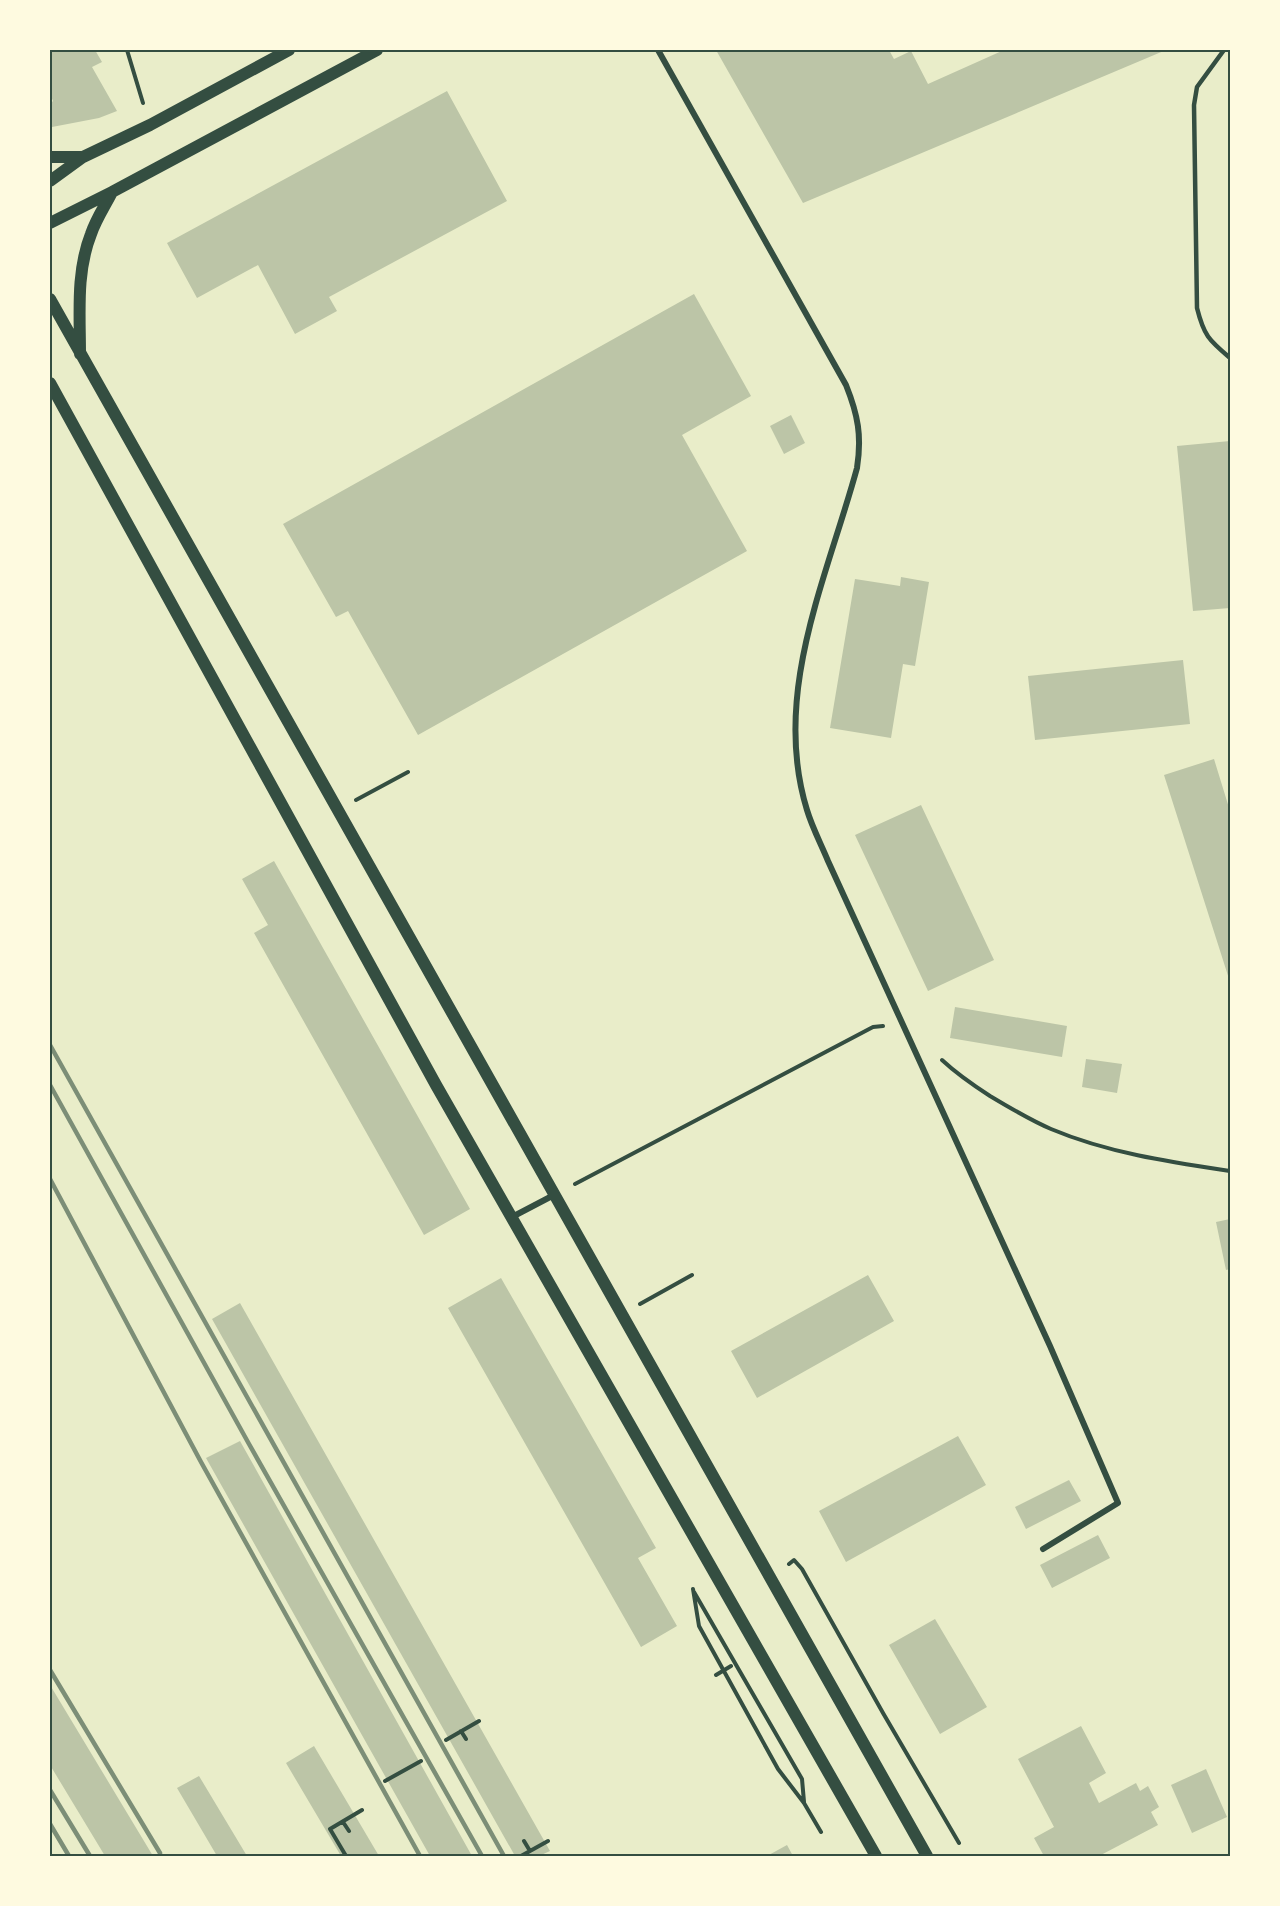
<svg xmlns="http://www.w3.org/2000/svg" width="1280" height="1906" font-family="'DM Sans',sans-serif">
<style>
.building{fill:#bcc5a7}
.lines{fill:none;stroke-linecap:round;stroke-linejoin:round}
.path{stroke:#344e41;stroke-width:4}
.service{stroke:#344e41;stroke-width:4.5}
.minor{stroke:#344e41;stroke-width:6}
.secondary{stroke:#344e41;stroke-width:12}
.rail{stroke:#7c8e77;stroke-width:4.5}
.neatline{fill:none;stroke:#344e41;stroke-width:2}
</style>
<rect width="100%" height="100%" fill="#e9edc9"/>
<path class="building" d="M 50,50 L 95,50 L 102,62 L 92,67 L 117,111 L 99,118 L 52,127 L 50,123 L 50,104 L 53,101 L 50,94 Z
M 716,50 L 889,50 L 894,59 L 911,51 L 928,84 L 1004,50 L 1166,50 L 803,203 Z
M 447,91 L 507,201 L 329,297 L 337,311 L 295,334 L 258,265 L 197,298 L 167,243 Z
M 694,294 L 751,396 L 682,435 L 747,551 L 418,735 L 348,611 L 336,617 L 283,524 Z
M 791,415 L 805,443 L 784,454 L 770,426 Z
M 1230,441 L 1230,608 L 1193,611 L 1177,446 Z
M 901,577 L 929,582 L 915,666 L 903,664 L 891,738 L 830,728 L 855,579 L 900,586 Z
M 1183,660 L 1190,724 L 1035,740 L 1028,676 Z
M 1214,759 L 1230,811 L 1230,982 L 1164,775 Z
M 921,805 L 994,960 L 928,991 L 855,835 Z
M 274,861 L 470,1209 L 424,1235 L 254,933 L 268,925 L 242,879 Z
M 955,1007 L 1067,1026 L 1062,1057 L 950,1038 Z
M 1086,1059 L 1122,1064 L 1117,1093 L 1082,1087 Z
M 1230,1219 L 1230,1269 L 1226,1270 L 1216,1222 Z
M 868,1275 L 894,1321 L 757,1398 L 731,1351 Z
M 501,1278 L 656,1548 L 638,1558 L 677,1626 L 641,1647 L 448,1308 Z
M 240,1303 L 550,1851 L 539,1856 L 515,1856 L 212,1319 Z
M 958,1436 L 986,1485 L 846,1562 L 819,1511 Z
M 240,1441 L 472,1856 L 430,1856 L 206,1458 Z
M 1069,1480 L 1081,1501 L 1026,1529 L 1015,1507 Z
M 1098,1535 L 1110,1558 L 1052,1588 L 1040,1565 Z
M 935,1619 L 987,1707 L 940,1734 L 889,1645 Z
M 50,1685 L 153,1856 L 105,1856 L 50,1765 Z
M 1081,1726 L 1106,1773 L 1089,1783 L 1099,1803 L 1136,1783 L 1140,1791 L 1148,1786 L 1159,1807 L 1151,1812 L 1158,1825 L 1099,1856 L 1044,1856 L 1034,1838 L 1054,1827 L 1018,1759 Z
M 314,1746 L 379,1856 L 341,1856 L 286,1763 Z
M 1206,1769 L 1227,1817 L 1192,1833 L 1171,1785 Z
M 199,1776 L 247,1856 L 217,1856 L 177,1788 Z
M 787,1845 L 793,1856 L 767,1856 Z"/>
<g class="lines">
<path class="path" d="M 127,50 L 143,103
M 356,800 L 408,772
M 942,1060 C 957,1074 973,1085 990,1096 C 1010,1108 1030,1120 1051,1129 C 1108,1153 1170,1162 1230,1171
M 575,1184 L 873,1027 L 883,1026
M 640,1304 L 692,1275
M 789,1564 L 794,1560 L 802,1569 L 883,1713 L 959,1843
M 693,1589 L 699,1626 L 778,1769 L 804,1803 L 821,1832
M 694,1592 L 802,1779 L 804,1802
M 716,1675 L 731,1666
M 461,1731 L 466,1739
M 446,1740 L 479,1721
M 385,1781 L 421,1761
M 343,1822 L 349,1831
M 524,1841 L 530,1851
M 346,1856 L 330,1829 L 362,1810
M 521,1856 L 548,1841"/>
<path class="service" d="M 1224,50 L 1197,87 L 1194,105 L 1197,308 C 1204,336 1209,340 1230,358"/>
<path class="minor" d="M 658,50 L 846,385 C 858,415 862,436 857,468 C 827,578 771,694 807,810 C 812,827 821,844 828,861 L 1050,1346 L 1118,1503 L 1043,1549
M 512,1217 L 554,1195"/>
<path class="secondary" d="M 50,157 L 83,157
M 50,181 L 83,157 L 150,125 L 289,50
M 50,223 L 112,192 L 377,50
M 50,299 L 927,1856
M 80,354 C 80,313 76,272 91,234 C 96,219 105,206 112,192
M 50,383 L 436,1085 L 876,1856"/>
<path class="rail" d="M 50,1045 L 504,1856
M 50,1085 L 249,1444 L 482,1856
M 50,1179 L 201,1462 L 420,1856
M 50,1670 L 160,1853
M 50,1790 L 90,1856
M 50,1824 L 69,1856"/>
</g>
<rect width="1280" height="1906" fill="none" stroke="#fefae0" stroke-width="102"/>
<rect x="51" y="51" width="1178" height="1804" class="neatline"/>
</svg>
